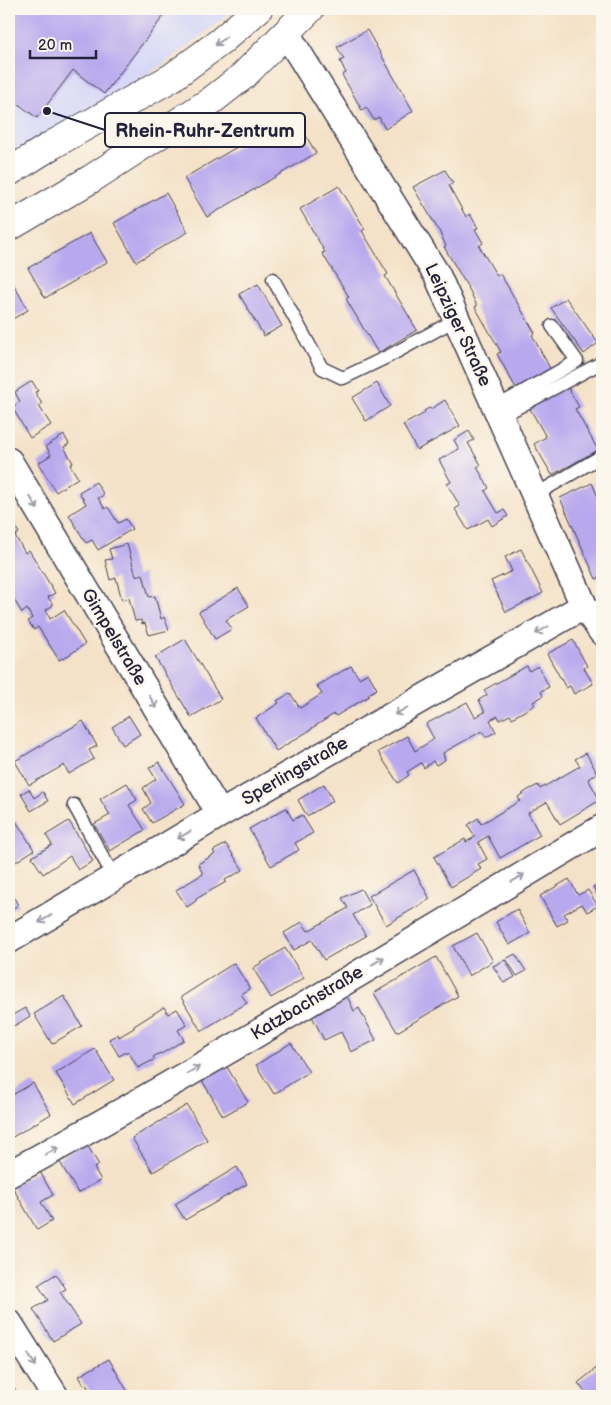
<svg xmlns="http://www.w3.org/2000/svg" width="611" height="1405" font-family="'Balsamiq Sans',sans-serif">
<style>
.built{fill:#d6d7f8}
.building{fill:#b8a9ee}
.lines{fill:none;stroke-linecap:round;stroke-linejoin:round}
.service-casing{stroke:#423f50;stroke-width:15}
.minor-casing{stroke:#423f50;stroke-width:29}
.tertiary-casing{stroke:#423f50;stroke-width:30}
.service{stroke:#fff;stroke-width:12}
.minor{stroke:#fff;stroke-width:26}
.tertiary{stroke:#fff;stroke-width:28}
.oneway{stroke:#9c9ca7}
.labels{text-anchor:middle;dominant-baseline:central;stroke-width:5;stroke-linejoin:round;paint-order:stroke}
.street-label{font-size:18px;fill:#22223b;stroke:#fbf7ec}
.leader{fill:none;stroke:#22223b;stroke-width:2}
.callout-dot{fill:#22223b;stroke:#fbf7ec;stroke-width:2}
.callout{fill:#fbf7ec;stroke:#22223b;stroke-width:2}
.callout-label{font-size:19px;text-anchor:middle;font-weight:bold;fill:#22223b}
</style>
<rect width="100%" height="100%" fill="#fbf7ec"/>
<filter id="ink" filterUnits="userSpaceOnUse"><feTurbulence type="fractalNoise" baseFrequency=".02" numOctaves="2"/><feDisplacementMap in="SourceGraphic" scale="10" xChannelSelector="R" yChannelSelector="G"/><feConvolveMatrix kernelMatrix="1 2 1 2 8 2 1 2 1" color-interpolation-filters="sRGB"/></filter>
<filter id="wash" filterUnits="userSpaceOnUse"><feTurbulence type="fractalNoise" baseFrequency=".0096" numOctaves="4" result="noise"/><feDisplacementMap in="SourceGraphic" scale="20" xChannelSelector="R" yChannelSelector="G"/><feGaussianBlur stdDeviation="1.12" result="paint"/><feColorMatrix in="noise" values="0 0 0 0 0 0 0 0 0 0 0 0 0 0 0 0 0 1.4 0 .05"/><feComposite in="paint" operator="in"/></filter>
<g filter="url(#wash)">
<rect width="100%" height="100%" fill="#f4e2c8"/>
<path class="built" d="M 9,9 L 236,9 L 161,66 L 9,157 Z"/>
<g id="blocks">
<path class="building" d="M 9,9 L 169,9 L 104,94 L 73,70 L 37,118 L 9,97 Z
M 367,30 L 413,111 L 385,129 L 379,117 L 374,120 L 366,107 L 362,110 L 342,75 L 346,73 L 340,61 L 344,59 L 337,47 Z
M 293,114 L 316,153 L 207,217 L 184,178 Z
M 445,170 L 453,183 L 449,186 L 466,217 L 470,214 L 478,228 L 475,229 L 483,243 L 479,246 L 497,276 L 500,274 L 508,287 L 535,333 L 532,335 L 551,370 L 517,390 L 497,354 L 501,352 L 475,307 L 477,306 L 470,291 L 444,247 L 446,246 L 439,231 L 413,187 Z
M 339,186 L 365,229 L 362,231 L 388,274 L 385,276 L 417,330 L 378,353 L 346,299 L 349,297 L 322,253 L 325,252 L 300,209 Z
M 166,193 L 188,232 L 136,262 L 114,223 Z
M 90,233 L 107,262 L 45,298 L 28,268 Z
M 11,280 L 28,310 L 9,321 L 9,281 Z
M 258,284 L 282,326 L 264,336 L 239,294 Z
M 566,298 L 598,343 L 584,354 L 551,308 Z
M 32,381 L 38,391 L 35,392 L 42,404 L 39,406 L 51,425 L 30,438 L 12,407 L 20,402 L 15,392 Z
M 377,383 L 390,406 L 366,421 L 352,398 Z
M 567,386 L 579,407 L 575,409 L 598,450 L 552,475 L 534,444 L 546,437 L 529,407 Z
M 445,400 L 460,426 L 417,450 L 403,425 L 425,413 L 424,411 L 429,408 L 431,409 Z
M 469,431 L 474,440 L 468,443 L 481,465 L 477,467 L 489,488 L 485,491 L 498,513 L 504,510 L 508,516 L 492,526 L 488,519 L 468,530 L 455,509 L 460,506 L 447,484 L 451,482 L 439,460 L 459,449 L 454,440 Z
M 64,435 L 69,444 L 64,447 L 73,463 L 70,465 L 78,478 L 56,492 L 38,463 L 51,455 L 46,446 Z
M 96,482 L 104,495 L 98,498 L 105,509 L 108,507 L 118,523 L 126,519 L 132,529 L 98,550 L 92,540 L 86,543 L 69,515 L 86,504 L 79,492 Z
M 592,483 L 602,506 L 602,576 L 596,579 L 560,498 Z
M 9,516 L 19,533 L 15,536 L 20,544 L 25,553 L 29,550 L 55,593 L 48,597 L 53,605 L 46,610 L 50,619 L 64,610 L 85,644 L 63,659 L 62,658 L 59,660 L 38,627 L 34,630 L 28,621 L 32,618 L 27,609 L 22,613 L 9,591 Z
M 127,544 L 136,576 L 143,574 L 149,597 L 155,596 L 161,619 L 164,617 L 169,630 L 149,635 L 145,623 L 142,624 L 141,620 L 135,621 L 129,598 L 122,600 L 116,578 L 110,580 L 105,560 L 112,559 L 109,549 Z
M 521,549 L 543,593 L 506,612 L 491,581 L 512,571 L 505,557 Z
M 238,588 L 249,606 L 226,620 L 232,629 L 215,639 L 199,612 Z
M 185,639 L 221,699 L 191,717 L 155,657 Z
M 573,640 L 587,666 L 584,668 L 593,684 L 574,694 L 570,686 L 566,688 L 547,654 Z
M 351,666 L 359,678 L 368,673 L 377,689 L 368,694 L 369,696 L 336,716 L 334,714 L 320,723 L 312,728 L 312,729 L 276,751 L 256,718 L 279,703 L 277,701 L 290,693 L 300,708 L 322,694 L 317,686 Z
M 527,666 L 529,671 L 538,666 L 549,687 L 541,691 L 543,696 L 533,702 L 535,705 L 512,718 L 510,715 L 500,720 L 498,716 L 490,720 L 496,732 L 486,737 L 482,731 L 443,753 L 445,760 L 436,765 L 433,761 L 424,768 L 421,763 L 407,772 L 409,775 L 398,783 L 378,752 L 407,736 L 415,751 L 434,739 L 426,724 L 467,702 L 475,717 L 485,712 L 479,700 L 487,695 L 484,690 Z
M 129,716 L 140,734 L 123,745 L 112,727 Z
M 83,721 L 97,746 L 89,750 L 94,759 L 69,774 L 64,765 L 29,785 L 15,761 Z
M 586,753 L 597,773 L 588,779 L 600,800 L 560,824 L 547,802 L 528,813 L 540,835 L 500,858 L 488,836 L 478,842 L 487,859 L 478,864 L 481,869 L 451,887 L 434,857 L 465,839 L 466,842 L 475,837 L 468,825 L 478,818 L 481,824 L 520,801 L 518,797 L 528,790 L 538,785 L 540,789 L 580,766 L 575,759 Z
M 159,762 L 185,804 L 152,823 L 143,809 L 151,803 L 143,788 L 156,779 L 149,768 Z
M 127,783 L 137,800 L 129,805 L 145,830 L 110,851 L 94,824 L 110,815 L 100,799 Z
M 324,784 L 333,801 L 307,816 L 298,800 Z
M 29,789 L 34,798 L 43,792 L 48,801 L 31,811 L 21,794 Z
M 286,808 L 293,820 L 302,815 L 313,833 L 295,843 L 299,850 L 271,866 L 249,829 Z
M 16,821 L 34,850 L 11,865 L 9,861 L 9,825 Z
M 69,821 L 93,861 L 78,870 L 70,856 L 43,874 L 32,857 L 52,845 L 46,835 Z
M 226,844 L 243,870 L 225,880 L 226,882 L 196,899 L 196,901 L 187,907 L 176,890 L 203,874 L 198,864 L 215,854 L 213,851 Z
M 414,870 L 430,899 L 386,925 L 369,896 Z
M 569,879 L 578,895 L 588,890 L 598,906 L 587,912 L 582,904 L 564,914 L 568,920 L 557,926 L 540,896 Z
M 602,881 L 602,902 L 593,887 Z
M 9,888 L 18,905 L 9,911 Z
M 361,889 L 370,905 L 353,915 L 366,936 L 324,960 L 312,940 L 294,950 L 284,933 L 302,922 L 308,931 L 348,908 L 342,898 Z
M 517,909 L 530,933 L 509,945 L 496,922 Z
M 477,933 L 493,961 L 469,976 L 453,946 Z
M 285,948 L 304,978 L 271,998 L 253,968 Z
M 515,954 L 526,971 L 517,976 L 506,959 Z
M 436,957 L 458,996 L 397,1032 L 374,993 Z
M 505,960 L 515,977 L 504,983 L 493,966 Z
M 234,963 L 250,989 L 241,994 L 247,1003 L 201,1031 L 181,997 Z
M 346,994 L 354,1011 L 359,1008 L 376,1040 L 351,1052 L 341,1032 L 324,1040 L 310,1012 Z
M 64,996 L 82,1026 L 52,1044 L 34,1014 Z
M 164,1007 L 168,1014 L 177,1009 L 187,1025 L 178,1030 L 184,1040 L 161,1054 L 160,1053 L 153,1057 L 155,1059 L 138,1068 L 128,1051 L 119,1056 L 109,1039 L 118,1034 L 119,1037 L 134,1028 L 134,1026 Z
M 25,1008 L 30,1016 L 14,1026 L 9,1017 Z
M 291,1043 L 309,1072 L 274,1094 L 256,1065 Z
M 95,1049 L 114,1080 L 75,1104 L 56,1073 Z
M 224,1062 L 248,1102 L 223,1116 L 200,1077 Z
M 33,1083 L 51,1114 L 11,1138 L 9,1133 L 9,1097 Z
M 187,1105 L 207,1140 L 153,1172 L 132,1138 Z
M 86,1143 L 99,1165 L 94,1168 L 101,1180 L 78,1193 L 58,1159 Z
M 237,1167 L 247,1184 L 185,1220 L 175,1204 Z
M 39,1170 L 53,1195 L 41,1202 L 52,1221 L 37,1230 L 12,1186 Z
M 56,1274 L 66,1289 L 60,1292 L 81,1324 L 53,1341 L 33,1309 L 48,1300 L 38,1285 Z
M 109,1359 L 130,1396 L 90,1396 L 88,1393 L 90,1392 L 86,1384 L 84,1385 L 79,1376 Z
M 599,1366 L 602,1370 L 602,1396 L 588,1396 L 578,1383 Z
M 9,1379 L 19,1396 L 9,1396 Z"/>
</g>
</g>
<g filter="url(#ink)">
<use href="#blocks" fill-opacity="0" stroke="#423f50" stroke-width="1"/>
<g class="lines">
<g class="service-casing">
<path id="service" d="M 273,279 L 322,368 L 343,378 L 389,356 L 457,319
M 496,407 L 577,361 L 552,326
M 500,417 L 599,364 L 602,369
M 535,495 L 602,456
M 74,805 L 114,877"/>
</g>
<g class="minor-casing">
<path id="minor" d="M 286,33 L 437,275 L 584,606 L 602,632
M 9,461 L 220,814
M 9,940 L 220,814 L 584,606
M 9,1174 C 210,1065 406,945 602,828
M 9,1323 L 55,1396"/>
</g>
<g class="tertiary-casing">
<path id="tertiary" d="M 9,172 L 52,145 L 171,78 L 220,42 L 258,9
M 9,227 L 91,179 L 211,101 L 243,76 L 310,9"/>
</g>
<use href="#service" class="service"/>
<use href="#minor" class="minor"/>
<use href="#tertiary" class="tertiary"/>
</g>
<defs><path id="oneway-shaft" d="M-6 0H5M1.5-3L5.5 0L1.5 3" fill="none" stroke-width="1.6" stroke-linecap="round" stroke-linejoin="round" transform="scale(1.25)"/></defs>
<g class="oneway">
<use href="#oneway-shaft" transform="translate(221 41) rotate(141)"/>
<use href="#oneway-shaft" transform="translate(34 503) rotate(59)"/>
<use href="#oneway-shaft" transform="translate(542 630) rotate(150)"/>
<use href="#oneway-shaft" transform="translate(153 702) rotate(59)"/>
<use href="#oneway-shaft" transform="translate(401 711) rotate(150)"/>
<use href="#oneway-shaft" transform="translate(184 835) rotate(149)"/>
<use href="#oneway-shaft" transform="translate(518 878) rotate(-31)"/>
<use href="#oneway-shaft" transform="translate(45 919) rotate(149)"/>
<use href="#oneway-shaft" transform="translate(378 961) rotate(-31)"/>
<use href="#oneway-shaft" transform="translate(193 1070) rotate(-30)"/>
<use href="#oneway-shaft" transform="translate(52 1151) rotate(-29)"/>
<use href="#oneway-shaft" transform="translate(32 1360) rotate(58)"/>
</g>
</g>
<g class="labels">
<g class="street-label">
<text transform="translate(458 325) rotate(65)">Leipziger Straße</text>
<text transform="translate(114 637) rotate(59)">Gimpelstraße</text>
<text transform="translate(295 771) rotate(-30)">Sperlingstraße</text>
<text transform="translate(307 1003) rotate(-31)">Katzbachstraße</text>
</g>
</g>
<path class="leader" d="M47 111L105 130"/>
<circle class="callout-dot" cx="47" cy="111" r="5"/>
<rect class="callout" x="105" y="113" width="200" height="34" rx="5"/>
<g class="callout-label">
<text x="205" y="137">Rhein-Ruhr-Zentrum</text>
</g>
<rect width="611" height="1405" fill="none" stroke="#fbf7ec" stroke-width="30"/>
<path d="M30 50v8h66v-8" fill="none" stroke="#22223b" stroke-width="2.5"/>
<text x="38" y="50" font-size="15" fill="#22223b" stroke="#fbf7ec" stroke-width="4" paint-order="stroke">20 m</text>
</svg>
